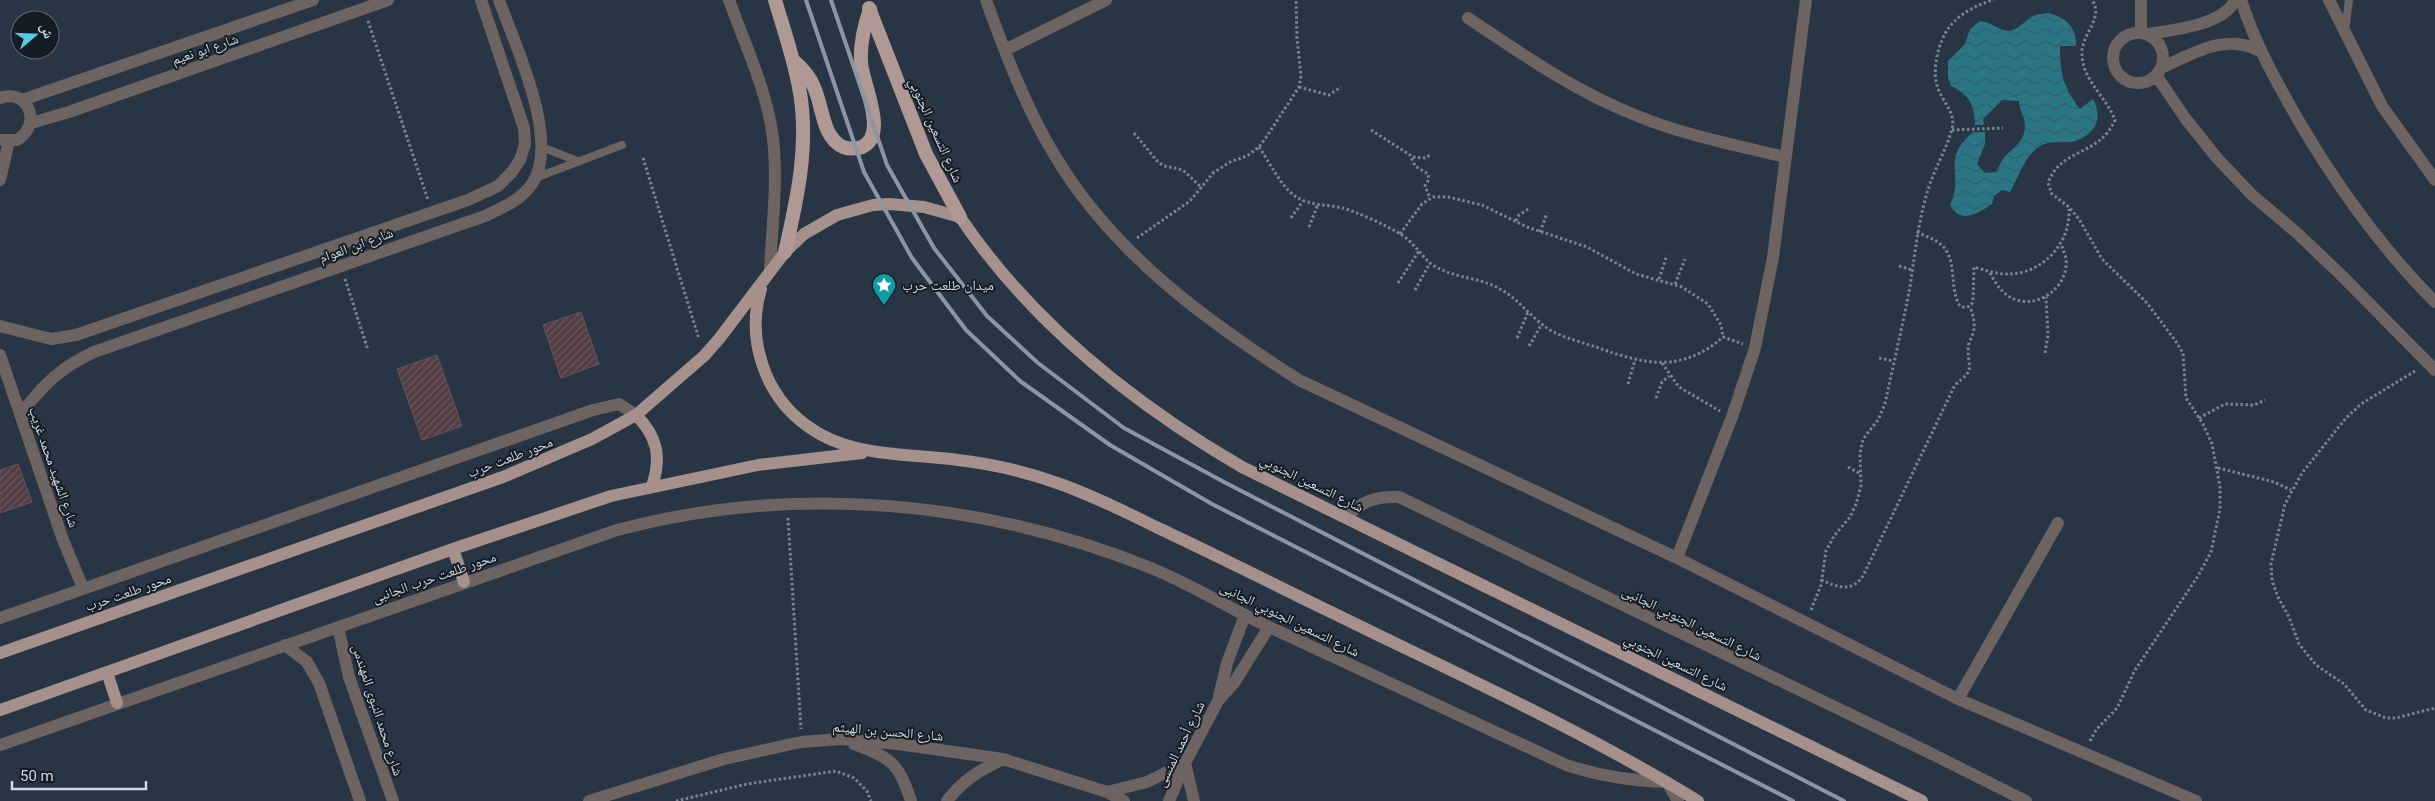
<svg xmlns="http://www.w3.org/2000/svg" width="2435" height="801" font-family="Roboto,'Noto Naskh Arabic',sans-serif">
<style>
.water{fill:url(#water-waves)}
.building{fill:url(#building-hatch);stroke:#695259}
.lines{fill:none;stroke-linecap:round;stroke-linejoin:round}
.path{stroke:#7a8591;stroke-width:3;stroke-dasharray:2.5 2.5;stroke-linecap:butt}
.service{stroke:#6d6361;stroke-width:8}
.minor{stroke:#6d6361;stroke-width:12}
.tertiary{stroke:#6d6361;stroke-width:12}
.primary{stroke:#a5908c;stroke-width:12}
.trunk{stroke:#b09894;stroke-width:14}
.rail{stroke:#8c96a2;stroke-width:4}
.labels{text-anchor:middle;dominant-baseline:central;stroke-width:4;stroke-linejoin:round;paint-order:stroke}
.street-label{font-size:14px;fill:#d1d9e3;stroke:#161c23}
.poi-label{font-size:14px;fill:#d1d9e3;stroke:#161c23;text-anchor:start}
</style>
<defs>
<pattern id="water-waves" width="16" height="10" patternUnits="userSpaceOnUse" patternTransform="scale(1.25)"><rect width="16" height="10" fill="#2a7685"/><path d="M0 5q4-4 8 0t8 0" fill="none" stroke="#335e68"/></pattern>
<pattern id="building-hatch" width="6" height="6" patternUnits="userSpaceOnUse" patternTransform="scale(1.25)"><rect width="6" height="6" fill="#523d43"/><path d="M-1 1l2-2M0 6l6-6M5 7l2-2" fill="none" stroke="#6a585e"/></pattern>
</defs>
<rect width="100%" height="100%" fill="#283544"/>
<path class="water" d="M 2048,13 C 2065,17 2077,27 2076,46 L 2060,46 C 2060,73 2063,87 2080,109 L 2093,99 C 2102,116 2098,131 2078,140 C 2066,145 2052,139 2040,146 C 2025,155 2018,178 2010,192 L 2002,190 L 1994,196 L 1992,204 C 1978,213 1961,225 1950,205 C 1965,174 1940,160 1973,132 L 1985,132 L 1985,144 L 1977,164 L 1985,173 L 1996,172 C 1999,167 2002,159 2006,155 C 2018,145 2028,137 2024,119 C 2022,112 2019,108 2019,101 L 2002,100 L 1983,119 L 1984,125 L 1975,125 C 1975,106 1969,94 1951,86 L 1948,77 L 1948,61 L 1965,44 L 1970,29 L 1980,21 C 1991,22 2000,31 2009,31 C 2019,30 2025,20 2033,16 C 2037,14 2043,14 2048,13 Z"/>
<path class="building" d="M 581,312 L 599,364 L 561,378 L 543,325 Z
M 437,355 L 462,426 L 422,440 L 397,369 Z
M 18,464 L 32,502 L 0,513 L 0,470 Z"/>
<g class="lines">
<path class="path" d="M 368,21 L 428,200
M 1299,87 L 1329,95 L 1341,87
M 1371,130 L 1410,155 L 1415,166 L 1428,174 L 1429,179 L 1425,186 L 1430,198
M 1952,130 L 2003,128
M 1134,133 L 1158,162 L 1164,166 L 1183,170 L 1202,188
M 1259,147 C 1270,163 1280,185 1295,196 C 1309,206 1326,204 1342,208 C 1355,211 1385,225 1397,232 C 1411,239 1419,253 1430,263 C 1451,279 1478,276 1500,289 C 1519,299 1532,319 1550,330 C 1564,338 1581,342 1596,347 C 1643,364 1681,374 1723,337 L 1743,344
M 1413,157 L 1426,158 L 1431,154
M 643,158 L 699,339
M 1291,218 L 1303,201
M 1516,221 L 1519,215 L 1530,208
M 1309,227 L 1318,204
M 1540,232 L 1547,213
M 1917,232 C 1924,236 1933,238 1939,243 C 1959,257 1948,287 1960,306 C 1966,308 1969,308 1973,302 L 1974,267 C 1984,270 1994,273 2004,274 C 2041,276 2071,244 2069,209
M 1400,234 L 1422,204 L 1433,197 L 1448,197 L 1482,205 L 1527,227 L 1587,247 L 1636,274 L 1682,287 L 1708,304 L 1721,325 L 1723,337
M 1137,238 L 1190,201 L 1213,173 L 1230,162 L 1247,156 L 1259,147 L 1267,136 L 1299,87 L 1301,76 L 1297,38 L 1296,0
M 1899,266 L 1912,270
M 1990,273 C 1996,284 2003,296 2017,300 C 2041,308 2069,285 2066,259 C 2065,254 2063,249 2061,244
M 345,279 L 368,350
M 1659,279 L 1667,255
M 1398,283 L 1419,251
M 1675,284 L 1685,259
M 1415,290 L 1430,263
M 1517,338 L 1528,312
M 1529,346 L 1542,324
M 2045,353 L 2048,335 L 2046,297
M 1879,358 L 1893,361
M 1662,363 L 1679,387 L 1720,411
M 2415,371 L 2361,404 L 2346,418 L 2302,473 L 2285,504 L 2271,564 L 2272,581 L 2278,597 L 2289,617 L 2299,644 L 2316,665 L 2344,684 L 2366,710 L 2386,718 L 2396,718 L 2435,708
M 1628,384 L 1635,360
M 1656,398 L 1662,382 L 1669,376
M 2199,418 L 2225,404 L 2254,405 L 2265,400
M 1848,467 L 1859,473
M 2218,468 L 2274,482 L 2291,490
M 788,518 L 801,729
M 1821,580 C 1838,587 1851,593 1863,576 L 1955,385 C 1976,368 1968,371 1968,348 C 1968,343 1972,338 1973,333 C 1976,324 1973,316 1970,306
M 1811,610 L 1821,585 L 1826,551 L 1834,536 L 1850,517 L 1856,504 L 1861,486 L 1860,454 L 1863,439 L 1878,420 L 1885,404 C 1893,365 1903,325 1910,286 C 1915,254 1918,223 1927,193 C 1933,171 1946,151 1952,129 C 1956,115 1945,104 1939,91 C 1932,75 1936,55 1942,40 C 1951,18 1972,6 1994,0
M 2090,741 L 2096,730 L 2117,708 L 2135,670 L 2198,576 L 2211,552 L 2220,509 L 2220,487 L 2212,444 L 2203,424 L 2186,398 L 2183,353 L 2175,340 L 2147,303 L 2102,259 L 2079,219 L 2069,207 L 2052,194 L 2048,183 C 2061,147 2099,157 2115,120 C 2106,96 2081,80 2082,51 C 2083,33 2104,17 2092,0
M 676,801 L 747,784 L 836,771 L 854,778 L 867,791 L 871,801"/>
<path class="service" d="M 2345,30 L 2349,0
M 542,147 L 577,161
M 535,178 L 622,145"/>
<path class="minor" d="M 986,0 C 1005,53 1026,108 1055,156 C 1114,254 1205,320 1299,380 L 1677,558 L 1958,699 L 2196,801
M 1468,18 C 1522,54 1574,91 1635,115 C 1683,135 1735,145 1785,157
M 2141,32 L 2141,0
M2113 58a25 25 0 1 1 50 0a25 25 0 1 1-50 0Z
M 2148,34 C 2173,30 2224,25 2235,0
M 1005,50 L 1106,0
M 2161,68 C 2192,54 2226,32 2260,51
M 2156,75 L 2185,118 L 2217,158 L 2252,195 L 2297,233 L 2340,274 L 2435,370
M 0,98 C 28,88 43,124 17,140 L 0,140
M 22,100 L 313,0
M 31,123 L 69,112 L 388,0
M 0,180 L 9,141
M 0,326 L 51,339 L 76,335 L 468,200 L 498,186 L 511,173 L 520,160 L 525,144 L 524,128 L 481,0
M 0,355 L 63,540 L 83,588
M 20,414 C 44,385 59,368 94,352 L 485,216 C 502,208 521,200 532,184 C 561,141 515,45 499,0
M 1677,558 L 1732,417 L 1755,348 L 1773,257 L 1806,0
M 1958,699 L 2058,523
M 1218,701 L 1227,663 L 1245,615
M 854,744 C 892,759 898,762 911,801
M 1107,792 L 1147,782 L 1185,763 L 1194,801
M 589,801 L 724,759 L 801,742 L 841,739 L 898,744 L 1003,759 L 1107,792 L 1124,801
M 947,801 C 963,780 980,770 1003,759
M 1169,801 L 1185,763 L 1218,701 L 1234,683 L 1269,627"/>
<path class="tertiary" d="M 729,0 C 745,45 767,90 773,138 C 778,182 772,226 770,270
M 2241,0 C 2255,44 2277,83 2300,123 C 2339,189 2381,248 2435,302
M 2329,0 L 2382,106 L 2435,180
M 1346,517 C 1362,501 1376,496 1399,497 L 1924,750 L 2026,801
M 0,618 L 593,410 L 619,404 L 636,415
M 338,627 L 349,677 L 393,801
M 285,645 L 307,662 L 319,683 L 360,801
M 0,745 L 617,530 C 794,483 982,500 1151,568 C 1195,586 1235,612 1278,631 C 1374,676 1470,721 1566,765 C 1600,776 1632,781 1667,782 L 1678,801"/>
<path class="primary" d="M 761,289 C 746,338 764,394 806,425 C 849,458 907,453 958,460 C 994,464 1030,473 1063,485 C 1095,497 1126,512 1156,527 C 1216,555 1275,585 1335,614 C 1457,674 1582,730 1698,801
M 636,415 C 657,436 662,457 652,486
M 453,549 L 464,582
M 0,653 L 503,477 L 592,439 L 636,415 L 704,356 L 719,339 L 785,252 L 804,234 L 837,215 L 873,205 L 890,204 L 924,207 L 960,217 C 1031,322 1134,404 1242,467 L 1922,801
M 107,672 L 117,703
M 0,710 L 453,549 L 611,496 L 758,465 L 862,453"/>
<path class="trunk" d="M 775,0 C 784,31 795,61 800,93 C 809,146 797,200 785,252
M 869,8 L 926,154 L 960,217
M 793,60 C 802,68 810,76 814,87 C 823,107 822,137 843,147 C 849,149 856,149 862,147 C 889,135 862,83 861,62 C 860,43 864,26 870,9"/>
<path class="rail" d="M 806,0 L 864,172 L 912,258 L 966,330 L 1020,381 L 1110,445 L 1212,504 L 1793,801
M 831,0 L 887,165 L 934,248 L 987,316 L 1038,363 L 1124,428 L 1224,482 L 1844,801"/>
</g>
<defs>
<g id="sight-pin" transform="scale(1.25)"><path d="M0 17L-7.5 6A9.5 9.5 0 1 1 7.5 6Z" fill="#0f9aa8" stroke="#161c23"/><path d="M0-6L1.8-2.2L6-1.7L2.9 1.2L3.7 5.4L0 3.3L-3.7 5.4L-2.9 1.2L-6-1.7L-1.8-2.2Z" fill="#fff"/></g>
</defs>
<g fill-rule="evenodd">
<use href="#sight-pin" x="884" y="285"/>
</g>
<g class="labels">
<g class="street-label">
<text transform="translate(205 49) rotate(-19)">شارع ابو نعيم</text>
<text transform="translate(936 130) rotate(66)">شارع التسعين الجنوبي</text>
<text transform="translate(356 245) rotate(-20)">شارع ابن العوام</text>
<text transform="translate(510 457) rotate(-21)">محور طلعت حرب</text>
<text transform="translate(54 467) rotate(71)">شارع الشهيد محمد غريب</text>
<text transform="translate(1312 483) rotate(26)">شارع التسعين الجنوبي</text>
<text transform="translate(434 577) rotate(-19)">محور طلعت حرب الجانبى</text>
<text transform="translate(128 592) rotate(-19)">محور طلعت حرب</text>
<text transform="translate(1290 619) rotate(26)">شارع التسعين الجنوبي الجانبى</text>
<text transform="translate(1692 623) rotate(26)">شارع التسعين الجنوبي الجانبى</text>
<text transform="translate(1676 662) rotate(26)">شارع التسعين الجنوبي</text>
<text transform="translate(378 710) rotate(72)">شارع محمد النبوى المهندس</text>
<text transform="translate(888 731) rotate(5)">شارع الحسن بن الهيثم</text>
<text transform="translate(1180 744) rotate(-64)">شارع أحمد المنسى</text>
</g>
<g class="poi-label">
<text x="902" y="285">ميدان طلعت حرب</text>
</g>
</g>
<g transform="translate(35 35) rotate(71)"><circle r="24" fill="#161c23" stroke="#616870"/>
<path d="M0-4L9 19L0 12L-9 19Z" fill="#57c9e2"/>
<text y="-8" font-size="14" font-weight="bold" text-anchor="middle" fill="#d1d9e3">ش</text>
</g>
<path d="M12 781v8h134v-8" fill="none" stroke="#d1d9e3" stroke-width="2.5"/>
<text x="20" y="781" font-size="15" fill="#d1d9e3" stroke="#161c23" stroke-width="4" paint-order="stroke">50 m</text>
</svg>
